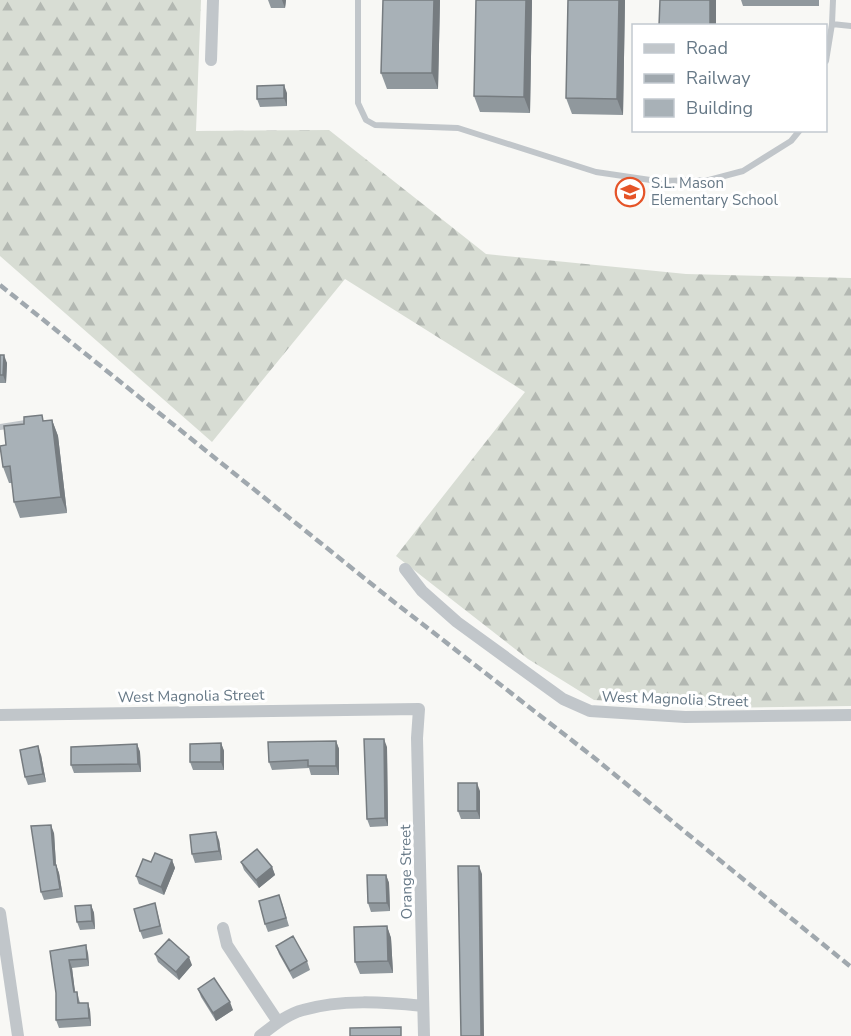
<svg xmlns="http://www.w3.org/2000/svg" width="851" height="1036" font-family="'Nunito Sans',sans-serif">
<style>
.forest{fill:url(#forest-firs)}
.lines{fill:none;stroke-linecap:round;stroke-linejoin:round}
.service{stroke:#c1c6ca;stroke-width:6}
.minor{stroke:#c1c6ca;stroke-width:12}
.rail{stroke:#a0a8ae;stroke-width:4.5;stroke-dasharray:9 4.5;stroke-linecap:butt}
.wall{fill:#90989d}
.shaded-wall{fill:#767c80}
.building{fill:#a8b1b7;stroke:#767c80;stroke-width:1.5}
.labels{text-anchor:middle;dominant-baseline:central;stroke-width:6;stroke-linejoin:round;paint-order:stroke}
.poi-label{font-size:15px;fill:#677987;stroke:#fff;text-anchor:start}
.street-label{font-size:15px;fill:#677987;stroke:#fff}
</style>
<defs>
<pattern id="forest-firs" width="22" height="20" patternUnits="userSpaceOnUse" patternTransform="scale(1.5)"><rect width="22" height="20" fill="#d8ddd4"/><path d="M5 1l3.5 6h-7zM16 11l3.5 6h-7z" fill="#b3b8b2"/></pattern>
</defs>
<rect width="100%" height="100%" fill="#f8f8f5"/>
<path class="forest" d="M 0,0 L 201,0 L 196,131 L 329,130 L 486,254 L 686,274 L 851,278 L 851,706 L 721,708 L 594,700 L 528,659 L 396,556 L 525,392 L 345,279 L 212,442 L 0,256 Z"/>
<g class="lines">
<path class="service" d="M 358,0 L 358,103 L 366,120 L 375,125 L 458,128 L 596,172 L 657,181 L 709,180 L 743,171 L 791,141 L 800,130
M 833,0 L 832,24 L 851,26
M 826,61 L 832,24
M 0,427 L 32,422"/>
<path class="minor" d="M 211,60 L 213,0
M 405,569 L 422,591 L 457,622 L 563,699 L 590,711 L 685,717 L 851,715
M 0,715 L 419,709 L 417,738 L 424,1036
M 0,913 L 18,1036
M 223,928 L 227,945 L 278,1022
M 260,1036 C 273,1026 287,1014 303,1010 C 341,999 384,1002 423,1006"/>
<path class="rail" d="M 0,285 L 389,598 L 592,756 L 851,967"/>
</g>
<path class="wall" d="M 268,0 L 286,0 L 285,8 L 271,8 Z
M 383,0 L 440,0 L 438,89 L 387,89 L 381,73 Z
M 532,0 L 530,113 L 480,112 L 474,96 Z
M 568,0 L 625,0 L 623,115 L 572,114 L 566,98 Z
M 741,0 L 819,0 L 819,6 L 743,6 Z
M 287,93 L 287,106 L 260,107 L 257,99 Z
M 0,355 L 7,363 L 6,383 L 0,383 Z
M 52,420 L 58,436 L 67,513 L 20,518 L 14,502 L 12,483 L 9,483 L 3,467 L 6,445 L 24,424 Z
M 336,741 L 339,749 L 339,775 L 311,775 L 309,768 L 272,770 L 269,762 Z
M 221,743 L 224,751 L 224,770 L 193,770 L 190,762 Z
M 137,744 L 140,752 L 141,772 L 74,773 L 71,765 Z
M 387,747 L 388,826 L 370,827 L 367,819 Z
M 41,755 L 46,782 L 28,785 L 25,777 Z
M 480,791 L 480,819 L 461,819 L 458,811 Z
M 54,833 L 56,865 L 59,873 L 63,897 L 44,900 L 41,892 Z
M 219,840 L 222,860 L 195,863 L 192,854 Z
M 172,860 L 175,868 L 164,895 L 139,884 L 136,876 L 151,862 Z
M 241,862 L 272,867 L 275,875 L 259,888 L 244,870 Z
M 386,875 L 389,883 L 390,911 L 371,912 L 368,903 Z
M 155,903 L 163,934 L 143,939 L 140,931 Z
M 282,903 L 289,926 L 268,932 L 265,924 Z
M 91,905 L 94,913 L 95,929 L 80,930 L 77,922 Z
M 387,926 L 391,938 L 393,973 L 360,974 L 355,962 Z
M 276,946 L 307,961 L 310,970 L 293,979 L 279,954 Z
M 50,951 L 88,953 L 89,966 L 72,968 L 75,992 L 77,992 L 80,1003 L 90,1010 L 91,1026 L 59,1028 L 56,1020 L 56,993 Z
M 155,954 L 192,965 L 179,980 L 158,962 Z
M 198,989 L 233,1010 L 216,1021 L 201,997 Z"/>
<path class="shaded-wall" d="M 282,0 L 286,0 L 285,8 Z
M 434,0 L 440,0 L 438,89 L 432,73 Z
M 526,0 L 532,0 L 530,113 L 524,97 Z
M 619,0 L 625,0 L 623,115 L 617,99 Z
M 710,0 L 716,0 L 716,26 L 710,26 Z
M 284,85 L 287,93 L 287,106 L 284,98 Z
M 4,355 L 7,363 L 6,383 L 3,375 Z
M 52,420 L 58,436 L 67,513 L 61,497 Z
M 384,739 L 387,747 L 388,826 L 385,818 Z
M 336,741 L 339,749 L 339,775 L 336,766 Z
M 221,743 L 224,751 L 224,770 L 221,762 Z
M 137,744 L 140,752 L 141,772 L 138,764 Z
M 38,746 L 41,755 L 46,782 L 43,774 Z
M 477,783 L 480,791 L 480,819 L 477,811 Z
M 51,825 L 54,833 L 56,865 L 59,873 L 63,897 L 54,865 Z
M 216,832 L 219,840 L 222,860 L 219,851 Z
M 172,860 L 175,868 L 164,895 L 161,887 Z
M 479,866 L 482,874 L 484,1036 L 481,1036 Z
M 272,867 L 275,875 L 259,888 L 256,880 Z
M 386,875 L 389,883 L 390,911 L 387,903 Z
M 91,905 L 94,913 L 95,929 L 92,921 Z
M 387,926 L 391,938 L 393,973 L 388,961 Z
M 86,945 L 88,953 L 89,966 L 87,959 Z
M 189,957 L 192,965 L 179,980 L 176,972 Z
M 69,960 L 72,968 L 76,1000 L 74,992 Z
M 230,1002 L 233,1010 L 216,1021 L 213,1013 Z
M 88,1003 L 90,1010 L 91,1026 L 89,1018 Z"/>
<path class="building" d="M 383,0 L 434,0 L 432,73 L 381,73 Z
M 476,0 L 526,0 L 524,97 L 474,96 Z
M 568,0 L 619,0 L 617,99 L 566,98 Z
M 660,0 L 710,0 L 710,26 L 659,26 Z
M 284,85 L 284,98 L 257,99 L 257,86 Z
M 0,355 L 4,355 L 3,375 L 0,375 Z
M 42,415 L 43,421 L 52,420 L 61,497 L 14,502 L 10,466 L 3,467 L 0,446 L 6,445 L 4,426 L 24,424 L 24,417 Z
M 364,739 L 384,739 L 385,818 L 367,819 Z
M 336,741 L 336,766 L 308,766 L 308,760 L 269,762 L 268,742 Z
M 221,743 L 221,762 L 190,762 L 190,744 Z
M 137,744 L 138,764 L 71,765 L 71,747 Z
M 38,746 L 43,774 L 25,777 L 20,750 Z
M 458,783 L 477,783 L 477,811 L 458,811 Z
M 51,825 L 54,865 L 56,865 L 60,889 L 41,892 L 31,826 Z
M 216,832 L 219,851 L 192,854 L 190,835 Z
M 257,849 L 272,867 L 256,880 L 241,862 Z
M 155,853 L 172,860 L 161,887 L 136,876 L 143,859 L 151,862 Z
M 458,866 L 479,866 L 481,1036 L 461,1036 Z
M 367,875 L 386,875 L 387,903 L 368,903 Z
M 279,895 L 286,918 L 265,924 L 259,901 Z
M 155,903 L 160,926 L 140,931 L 134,909 Z
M 91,905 L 92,921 L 77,922 L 75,906 Z
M 387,926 L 388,961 L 355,962 L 354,927 Z
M 293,936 L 307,961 L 290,971 L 276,946 Z
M 169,939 L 189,957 L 176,972 L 155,954 Z
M 86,945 L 87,959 L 69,960 L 74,992 L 77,992 L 78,1003 L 88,1003 L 89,1018 L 56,1020 L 56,993 L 50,951 Z
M 214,978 L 230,1002 L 213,1013 L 198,989 Z
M 401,1027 L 401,1036 L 350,1036 L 350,1028 Z"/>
<defs>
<g id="school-ring" transform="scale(1.5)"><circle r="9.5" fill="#fff" stroke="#e55428" stroke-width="1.5"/><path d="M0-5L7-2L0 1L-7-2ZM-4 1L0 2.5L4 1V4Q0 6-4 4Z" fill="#e55428"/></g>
</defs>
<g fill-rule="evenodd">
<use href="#school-ring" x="630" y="192"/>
</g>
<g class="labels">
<g class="poi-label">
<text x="651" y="183">S.L. Mason<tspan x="651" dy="17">Elementary School</tspan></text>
</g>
<g class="street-label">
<text transform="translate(191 696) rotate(-1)">West Magnolia Street</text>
<text transform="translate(675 699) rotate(2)">West Magnolia Street</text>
<text transform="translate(406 872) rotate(-91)">Orange Street</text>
</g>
</g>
<rect x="632" y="24" width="195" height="108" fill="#ffffff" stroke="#c2c9cf" stroke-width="1.5"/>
<rect x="644" y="44" width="30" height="9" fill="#c1c6ca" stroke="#c2c9cf" stroke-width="1.5"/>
<text x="686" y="54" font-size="18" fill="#677987">Road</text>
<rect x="644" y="74" width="30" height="9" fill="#a0a8ae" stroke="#c2c9cf" stroke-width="1.5"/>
<text x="686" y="84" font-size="18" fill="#677987">Railway</text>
<rect x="644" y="99" width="30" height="18" fill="#a8b1b7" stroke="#c2c9cf" stroke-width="1.5"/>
<text x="686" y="114" font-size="18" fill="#677987">Building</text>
</svg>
